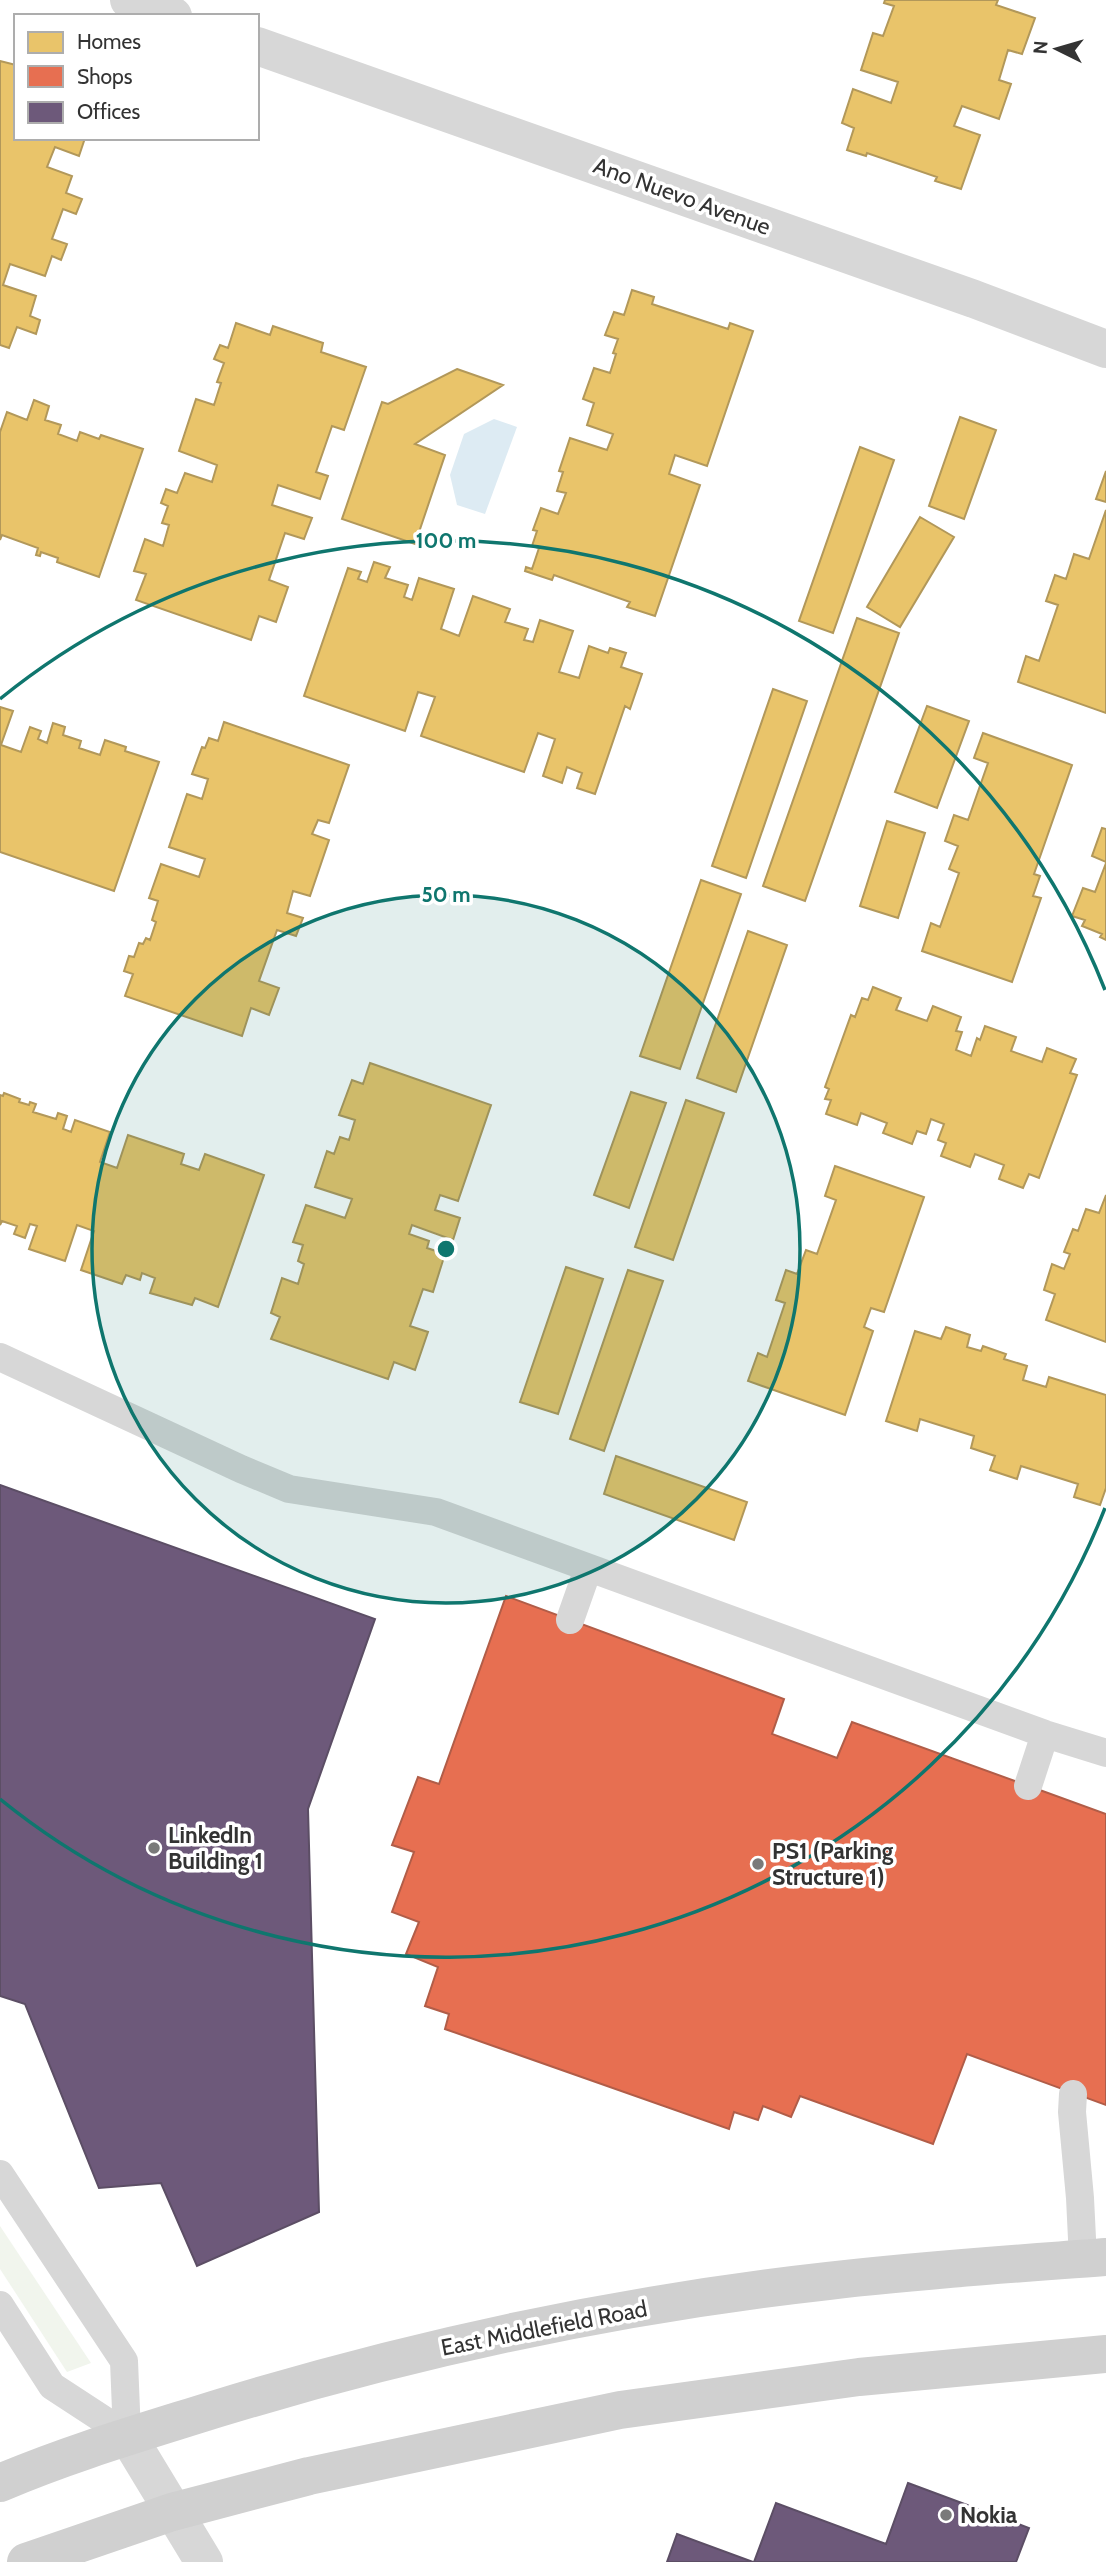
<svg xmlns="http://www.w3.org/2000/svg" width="1106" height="2562" font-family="Cabin,sans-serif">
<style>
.green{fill:#f1f5ed}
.water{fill:#ddebf3}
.homes{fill:#e9c46a;stroke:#b2985a;stroke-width:2}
.shops{fill:#e76f51;stroke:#b15d48;stroke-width:2}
.offices{fill:#6d597a;stroke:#5c4e65;stroke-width:2}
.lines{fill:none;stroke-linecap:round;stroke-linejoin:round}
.lane{stroke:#d7d7d7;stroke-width:28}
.street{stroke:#d7d7d7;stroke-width:38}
.secondary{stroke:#d0d0d0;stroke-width:38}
.ring{fill:none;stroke:#0f766e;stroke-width:3.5}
.poi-dot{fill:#7a7a7a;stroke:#fff;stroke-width:2.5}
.labels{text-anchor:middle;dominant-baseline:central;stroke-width:7;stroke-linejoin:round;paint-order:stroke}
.street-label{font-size:23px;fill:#333;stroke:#fff}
.poi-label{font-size:23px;font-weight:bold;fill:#333;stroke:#fff;text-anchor:start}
.centre{fill:#0f766e;stroke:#fff;stroke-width:3.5}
.ring-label{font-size:21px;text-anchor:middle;font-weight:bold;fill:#0f766e;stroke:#fff;stroke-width:7;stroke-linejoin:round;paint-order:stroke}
</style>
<rect width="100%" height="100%" fill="#fff"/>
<path class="green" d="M 0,2226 L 91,2363 L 67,2372 L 0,2269 Z"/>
<path class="water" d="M 494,419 L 517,427 L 485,514 L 457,505 L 450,475 L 464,434 Z"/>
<path class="homes" d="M 885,0 L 998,0 L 996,5 L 1035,18 L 1022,54 L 1008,50 L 999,80 L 1011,84 L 999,119 L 962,106 L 954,126 L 980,135 L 961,189 L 935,181 L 937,177 L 867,153 L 866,156 L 847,150 L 854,128 L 842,123 L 853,89 L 891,103 L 898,82 L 861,70 L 873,33 L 883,36 L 894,6 L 884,3 Z
M 0,61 L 16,65 L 16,138 L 85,138 L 79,156 L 55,147 L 47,167 L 72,176 L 66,193 L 82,199 L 76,214 L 63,209 L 52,239 L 67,244 L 61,260 L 52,256 L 45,276 L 10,264 L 3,285 L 36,296 L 30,316 L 40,320 L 36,334 L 17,327 L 9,348 L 0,345 Z
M 632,290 L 654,297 L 652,304 L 728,329 L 730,323 L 753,331 L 707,466 L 675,455 L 669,474 L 700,485 L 655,616 L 627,607 L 630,602 L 554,575 L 552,580 L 525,571 L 526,567 L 532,569 L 539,548 L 532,546 L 537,531 L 533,530 L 541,508 L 558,514 L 566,493 L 557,491 L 563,472 L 559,471 L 570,438 L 607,450 L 613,434 L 587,425 L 594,403 L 583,399 L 594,368 L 610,373 L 616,354 L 613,353 L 618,339 L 605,335 L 614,312 L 624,315 Z
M 236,323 L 270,335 L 273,326 L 323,343 L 321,352 L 366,367 L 344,430 L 332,426 L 316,472 L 328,476 L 320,499 L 278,485 L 272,505 L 312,518 L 304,539 L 285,533 L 269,580 L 288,587 L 276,622 L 259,616 L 251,640 L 136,600 L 146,574 L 134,571 L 145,539 L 163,546 L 169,525 L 162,523 L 168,506 L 161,503 L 166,489 L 177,493 L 185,473 L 212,482 L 217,465 L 179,451 L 196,399 L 214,405 L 221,383 L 217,382 L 224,363 L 214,359 L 220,345 L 228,348 Z
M 457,369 L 503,385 L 415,444 L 445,455 L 415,544 L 342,519 L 382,402 L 388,404 Z
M 34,400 L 49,406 L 45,420 L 61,425 L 58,434 L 77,441 L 80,432 L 99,439 L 101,435 L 143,449 L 99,577 L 57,562 L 58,558 L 41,552 L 40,556 L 36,555 L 38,548 L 2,535 L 0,540 L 0,432 L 7,412 L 27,420 Z
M 960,417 L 996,430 L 964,519 L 929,506 Z
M 860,447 L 894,460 L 833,633 L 799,621 Z
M 1106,471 L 1106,502 L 1096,499 Z
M 1106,510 L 1106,713 L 1018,682 L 1026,656 L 1039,661 L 1058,605 L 1046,601 L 1055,575 L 1066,579 L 1074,554 L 1089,559 Z
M 920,517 L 954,537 L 900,627 L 867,607 Z
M 374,562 L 390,567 L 385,578 L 408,585 L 404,597 L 412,600 L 419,578 L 454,589 L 441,629 L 459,636 L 473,596 L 510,609 L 505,622 L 528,629 L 524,640 L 533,642 L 540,620 L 573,631 L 559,672 L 579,678 L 589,646 L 608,653 L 610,648 L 626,653 L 621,667 L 642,674 L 630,709 L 625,706 L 595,794 L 577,788 L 582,773 L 567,767 L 562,783 L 543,776 L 555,739 L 538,733 L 524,772 L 421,736 L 435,697 L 418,692 L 405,731 L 304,696 L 348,568 L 361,572 L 358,579 L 367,582 Z
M 857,618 L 899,633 L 805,901 L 763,886 Z
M 773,689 L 807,701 L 746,878 L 712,866 Z
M 927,706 L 969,721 L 937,808 L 895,792 Z
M 0,707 L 13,711 L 1,745 L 21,752 L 30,727 L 41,731 L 38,739 L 47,743 L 53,723 L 65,727 L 63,735 L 81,741 L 79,748 L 100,755 L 105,740 L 126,747 L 125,751 L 159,762 L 114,891 L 0,852 Z
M 224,722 L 349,765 L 329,823 L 318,820 L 312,834 L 329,840 L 310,896 L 293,891 L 287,913 L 303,918 L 296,936 L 277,930 L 259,981 L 279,988 L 269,1015 L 251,1008 L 242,1036 L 125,996 L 133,974 L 124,971 L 129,956 L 134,957 L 139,943 L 143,944 L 146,938 L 150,940 L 156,922 L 152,920 L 158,901 L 149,898 L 161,864 L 199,877 L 205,859 L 169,847 L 187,794 L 202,799 L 208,779 L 192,774 L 202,747 L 205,748 L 209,738 L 218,741 Z
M 983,733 L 1072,765 L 1034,874 L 1040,876 L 1033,896 L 1041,898 L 1012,982 L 922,951 L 931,923 L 940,927 L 959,873 L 949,869 L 958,846 L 945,841 L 954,815 L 968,820 L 988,763 L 974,758 Z
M 887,821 L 925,833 L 898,918 L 860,906 Z
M 1102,828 L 1106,829 L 1106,862 L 1092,856 Z
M 1106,863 L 1106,940 L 1100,937 L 1102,934 L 1082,926 L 1085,920 L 1072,916 L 1083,888 L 1095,892 Z
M 701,880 L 741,894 L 680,1069 L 640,1056 Z
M 748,931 L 787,945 L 736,1092 L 697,1078 Z
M 873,987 L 901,998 L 896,1010 L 927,1021 L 933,1006 L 961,1017 L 956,1031 L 962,1032 L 956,1050 L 971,1056 L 977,1038 L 980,1040 L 985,1026 L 1016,1037 L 1011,1051 L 1042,1062 L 1047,1048 L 1076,1059 L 1070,1073 L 1077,1075 L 1039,1178 L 1029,1174 L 1023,1188 L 999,1179 L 1004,1165 L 975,1154 L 970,1167 L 941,1156 L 946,1143 L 938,1140 L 944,1124 L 931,1119 L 926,1134 L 917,1131 L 912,1144 L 883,1133 L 887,1123 L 861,1113 L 857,1125 L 826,1114 L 831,1100 L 825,1099 L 829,1089 L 825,1087 L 851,1015 L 855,1017 L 862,998 L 868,1000 Z
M 370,1063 L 491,1105 L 458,1201 L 440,1195 L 435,1210 L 460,1218 L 453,1240 L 412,1225 L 409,1234 L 429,1241 L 427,1248 L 445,1254 L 433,1292 L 423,1289 L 410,1326 L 428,1332 L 415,1370 L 394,1362 L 388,1379 L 271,1339 L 280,1317 L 271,1313 L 282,1278 L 298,1284 L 304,1264 L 298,1261 L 303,1245 L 293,1242 L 306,1205 L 345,1218 L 352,1199 L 315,1187 L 327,1151 L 334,1154 L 340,1137 L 349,1140 L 355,1120 L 339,1115 L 352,1080 L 363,1084 Z
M 631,1092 L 666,1103 L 629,1208 L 594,1195 Z
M 4,1093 L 20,1099 L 19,1102 L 29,1105 L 30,1102 L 36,1104 L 33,1112 L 56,1119 L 58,1113 L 67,1116 L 63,1129 L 71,1132 L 75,1120 L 110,1132 L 100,1162 L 117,1168 L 128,1135 L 184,1154 L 181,1164 L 199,1170 L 205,1154 L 264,1175 L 218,1307 L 195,1298 L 192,1305 L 150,1293 L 155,1278 L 142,1273 L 140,1280 L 126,1275 L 122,1284 L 81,1270 L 94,1231 L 77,1225 L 65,1261 L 29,1249 L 37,1226 L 30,1224 L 25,1238 L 14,1234 L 17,1226 L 2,1221 L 0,1225 L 0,1095 L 3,1096 Z
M 686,1100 L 724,1113 L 673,1260 L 635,1247 Z
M 835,1166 L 924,1197 L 884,1312 L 871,1308 L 864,1327 L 873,1331 L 845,1415 L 748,1381 L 758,1353 L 767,1357 L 785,1303 L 776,1300 L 786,1270 L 797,1274 L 806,1250 L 817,1254 L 836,1200 L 825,1196 Z
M 1106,1195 L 1106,1342 L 1046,1320 L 1055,1294 L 1044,1290 L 1052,1264 L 1064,1269 L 1070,1254 L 1064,1252 L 1073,1229 L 1078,1231 L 1086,1209 L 1099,1213 Z
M 566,1267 L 603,1279 L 558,1414 L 520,1402 Z
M 628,1270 L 663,1281 L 604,1451 L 570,1439 Z
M 946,1327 L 970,1335 L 967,1347 L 981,1351 L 983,1346 L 1006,1354 L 1004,1359 L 1027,1366 L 1023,1380 L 1046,1387 L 1049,1377 L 1106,1395 L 1106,1488 L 1100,1505 L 1074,1497 L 1078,1484 L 1021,1466 L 1017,1479 L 990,1470 L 995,1456 L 971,1448 L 974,1436 L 920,1419 L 917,1431 L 886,1421 L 915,1331 L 941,1339 Z
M 616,1456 L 747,1502 L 734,1540 L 604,1494 Z"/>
<path class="shops" d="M 506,1596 L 784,1699 L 772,1734 L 837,1758 L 852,1722 L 1106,1814 L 1106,2105 L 967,2054 L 933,2144 L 800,2096 L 791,2117 L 763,2106 L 758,2120 L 734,2112 L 729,2129 L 445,2029 L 449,2014 L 425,2006 L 438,1967 L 406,1954 L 419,1922 L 392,1912 L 414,1852 L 392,1845 L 418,1777 L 439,1784 Z"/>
<path class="offices" d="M 0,1485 L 375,1619 L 308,1809 L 319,2212 L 197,2266 L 161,2183 L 99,2188 L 25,2004 L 0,1996 Z
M 908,2483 L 1029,2528 L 1016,2562 L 754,2562 L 776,2503 L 886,2544 Z
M 677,2534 L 753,2562 L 667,2562 Z"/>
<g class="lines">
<path class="lane" d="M 0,1357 L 241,1469 L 289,1489 L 436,1512 L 1045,1734 L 1106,1753
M 570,1620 L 588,1569
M 1028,1786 L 1045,1734
M 1073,2094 L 1072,2112 L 1080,2198 L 1083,2259
M 0,2174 L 124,2361 L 127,2435
M 0,2305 L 52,2386 L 127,2435"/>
<path class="street" d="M 129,0 L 173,16
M 257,46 L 974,299 L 1106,349
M 127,2435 L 204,2562"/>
<path class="secondary" d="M 0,2483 C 70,2453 143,2432 216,2409 C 415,2348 621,2304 828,2281 C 920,2270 1013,2264 1106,2257
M 26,2562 L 172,2512 L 309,2476 L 620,2410 L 859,2377 L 1106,2354"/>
</g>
<circle cx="446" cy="1249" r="354" fill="#0f766e" fill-opacity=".12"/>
<g class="ring">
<circle cx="446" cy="1249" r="354"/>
<path d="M1105 1508A708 708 0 0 1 0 1799M0 699A708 708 0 0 1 1105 990"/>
</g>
<g class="poi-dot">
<circle cx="154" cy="1848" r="7"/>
<circle cx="758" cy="1864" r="7"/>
<circle cx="946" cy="2515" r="7"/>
</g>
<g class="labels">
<g class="street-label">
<text transform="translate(682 196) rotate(20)">Ano Nuevo Avenue</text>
<text transform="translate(544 2328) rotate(-11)">East Middlefield Road</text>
</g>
<g class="poi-label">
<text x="168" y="1835">LinkedIn<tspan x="168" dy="26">Building 1</tspan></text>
<text x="772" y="1851">PS1 (Parking<tspan x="772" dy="26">Structure 1)</tspan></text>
<text x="960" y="2515">Nokia</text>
</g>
</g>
<circle cx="446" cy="1249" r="10" class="centre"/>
<g class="ring-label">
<text x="446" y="548">100 m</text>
<text x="446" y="902">50 m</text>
</g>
<rect x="14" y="14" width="245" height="126" fill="#ffffff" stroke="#adadad" stroke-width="2"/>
<rect x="28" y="32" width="35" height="21" fill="#e9c46a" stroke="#adadad" stroke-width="2"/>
<text x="77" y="49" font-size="21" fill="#333333">Homes</text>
<rect x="28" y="66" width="35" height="21" fill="#e76f51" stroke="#adadad" stroke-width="2"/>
<text x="77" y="84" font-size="21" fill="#333333">Shops</text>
<rect x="28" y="102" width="35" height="21" fill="#6d597a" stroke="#adadad" stroke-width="2"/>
<text x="77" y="119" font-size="21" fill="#333333">Offices</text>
<g transform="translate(1057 49) rotate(275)" stroke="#ffffff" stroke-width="5" paint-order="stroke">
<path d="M0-5L12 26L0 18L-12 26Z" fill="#333333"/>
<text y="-10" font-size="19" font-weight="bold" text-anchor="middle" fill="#333333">N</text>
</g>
</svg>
